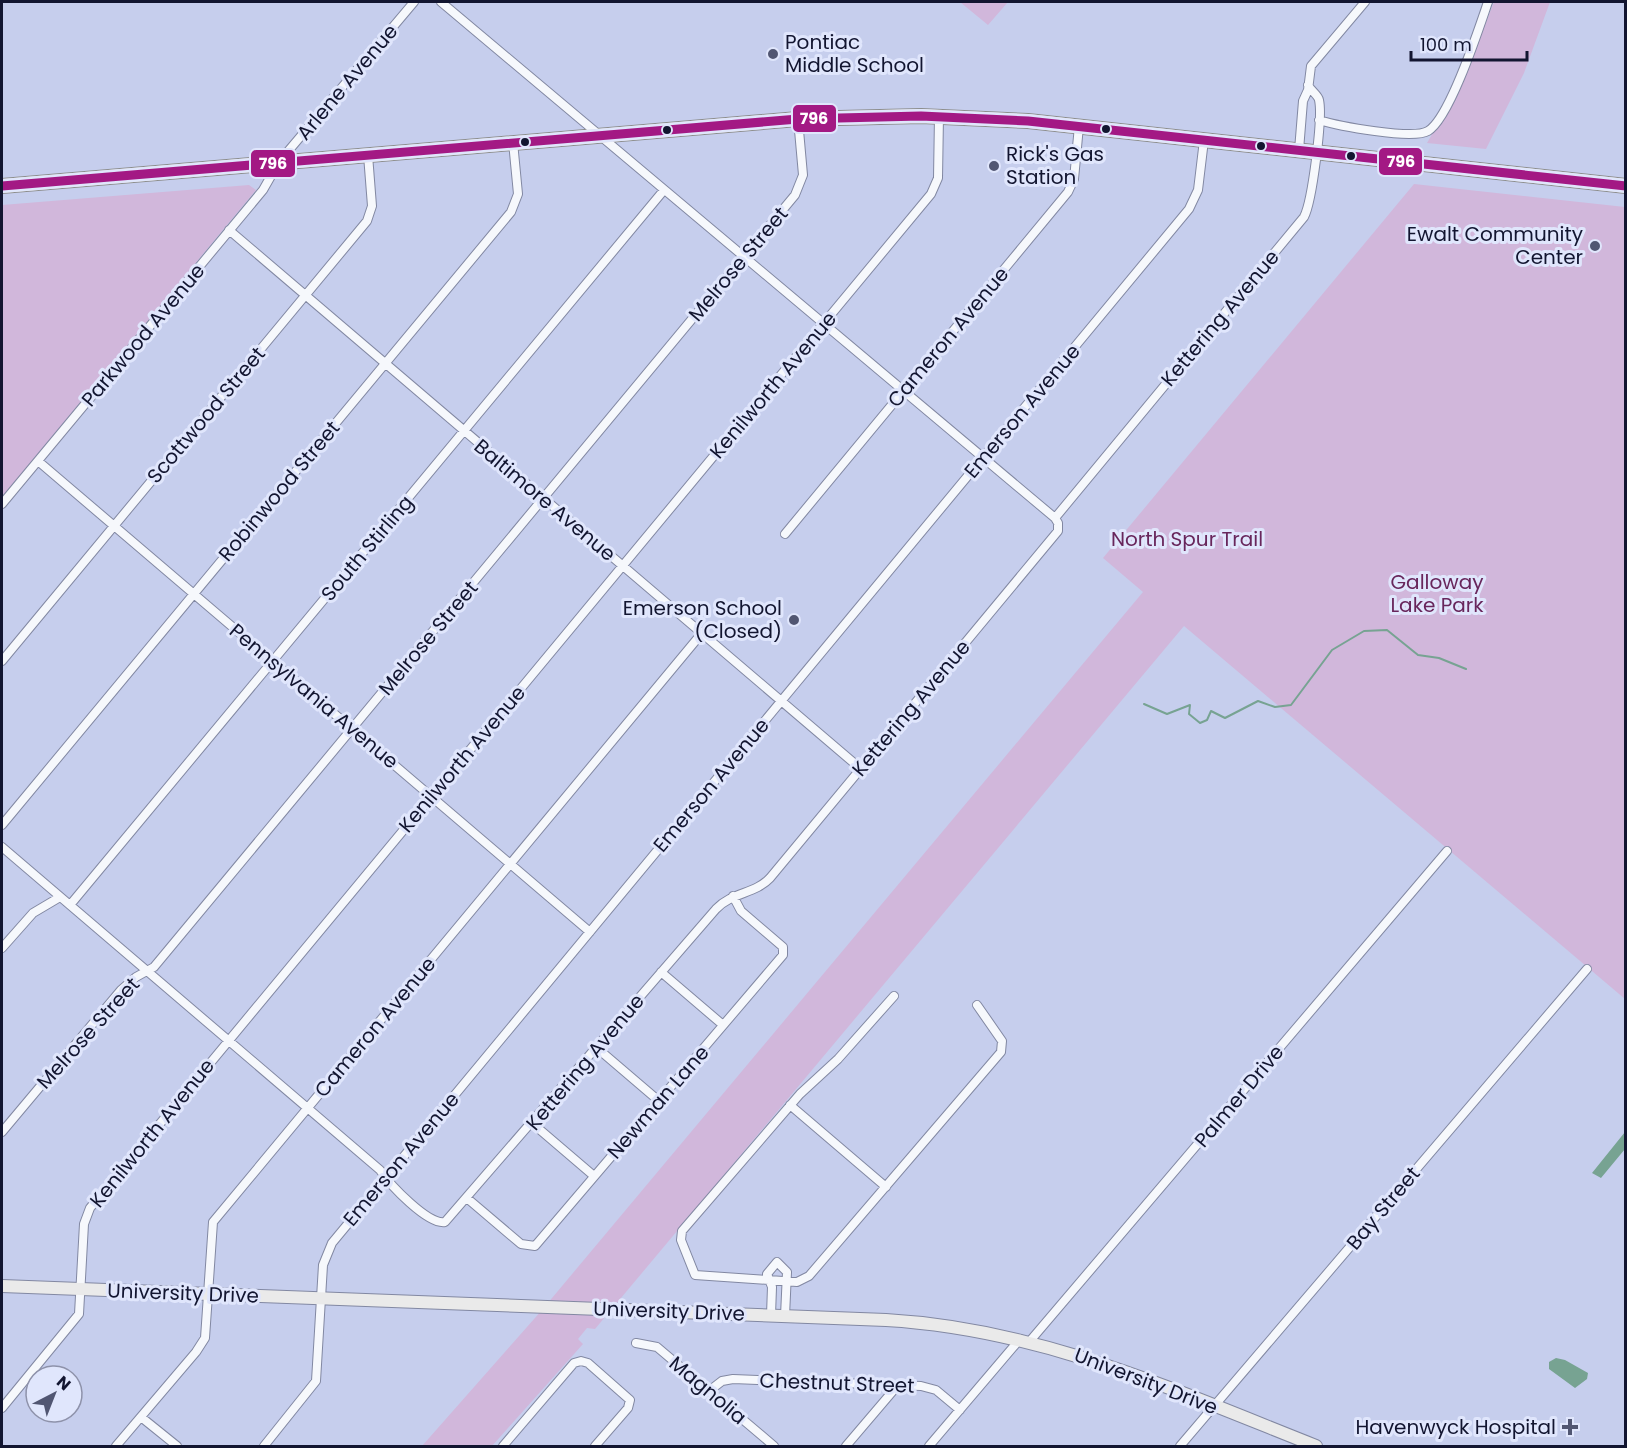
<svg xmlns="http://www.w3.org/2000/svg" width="1627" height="1448" font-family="Poppins,sans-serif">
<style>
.green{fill:#d1b7db}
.water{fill:#77a392}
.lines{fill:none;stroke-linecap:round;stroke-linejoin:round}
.stream{stroke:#77a392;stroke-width:2}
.minor-casing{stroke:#8288a2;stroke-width:10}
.secondary-casing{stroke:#8288a2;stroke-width:14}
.primary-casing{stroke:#8d8e8d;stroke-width:16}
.minor{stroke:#f6f8fc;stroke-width:8}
.secondary{stroke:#eaeaea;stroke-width:12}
.primary{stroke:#dedcd8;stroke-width:14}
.bus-1-casing{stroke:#e0e6fc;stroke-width:14}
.bus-1{stroke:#a31984;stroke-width:9}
.poi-dot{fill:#515672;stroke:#e0e6fc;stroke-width:2}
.bus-dot{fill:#121530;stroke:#e0e6fc;stroke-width:2}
.labels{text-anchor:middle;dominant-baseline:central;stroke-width:6;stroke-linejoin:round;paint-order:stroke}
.poi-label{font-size:20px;fill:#121530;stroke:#e0e6fc;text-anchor:end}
.street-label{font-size:20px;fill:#121530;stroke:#e0e6fc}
.park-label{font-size:20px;fill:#68265c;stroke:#e0e6fc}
.line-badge{stroke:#e0e6fc;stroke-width:2}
.badge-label{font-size:16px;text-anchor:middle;font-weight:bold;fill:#fff}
</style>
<rect width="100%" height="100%" fill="#c6ceed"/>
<path class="green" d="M 960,2 L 1008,2 L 988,25 Z
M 1494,2 L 1550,2 L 1524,73 L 1486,149 L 1427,143 L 1462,82 Z
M 1414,184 L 1625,207 L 1625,999 L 1184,626 L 595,1329 L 587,1328 L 578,1339 L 583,1344 L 492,1446 L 422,1446 L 542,1310 L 1143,592 L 1103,558 Z
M 249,185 L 256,190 L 2,497 L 2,205 Z"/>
<path class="water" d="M 1625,1132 L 1625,1149 L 1601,1178 L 1592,1173 Z
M 1556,1358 L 1565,1360 L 1588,1373 L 1587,1379 L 1575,1388 L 1549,1369 L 1549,1362 Z"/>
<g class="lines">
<path class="stream" d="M 1144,704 L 1167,714 L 1190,705 L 1189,714 L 1200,723 L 1207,720 L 1211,711 L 1225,718 L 1258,701 L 1275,707 L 1291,705 L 1332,650 L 1364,631 L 1387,630 L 1418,655 L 1439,658 L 1466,669"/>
<g class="minor-casing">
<path id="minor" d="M 1319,120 C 1338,126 1413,140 1428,131 C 1450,118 1479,28 1488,2
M 1299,150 L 1303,101 L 1308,90 L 1311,66 L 1365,2
M 229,230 L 861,769
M 38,461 L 590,932
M 2,504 L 263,190 L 279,162 L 414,2
M 1055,518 L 1304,217 C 1312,202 1323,118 1319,100 C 1318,95 1311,91 1308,85
M 785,534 L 1068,192 L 1074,179 L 1079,126
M 2,661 L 367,221 L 372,206 L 368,155
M 2,825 L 511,212 L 518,194 L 513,142
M 2,847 L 380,1170 C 390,1185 428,1225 445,1222 L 716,909 C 732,892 755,894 770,878 L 1058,531 L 1058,523 L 1055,518 L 441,2
M 70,905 L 664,190
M 2,948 L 33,913 L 60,897
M 661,972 L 723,1025
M 894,996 L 838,1059 L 800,1094 L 682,1231 L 681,1240 L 695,1275 L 797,1282 L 809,1276 L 1001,1052 L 1002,1041 L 977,1005
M 597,1048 L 659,1101
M 790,1105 L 886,1187
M 532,1123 L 594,1176
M 2,1132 L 121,990 L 136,977 L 154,967 L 795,195 L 803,175 L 798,119
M 468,1199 L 521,1244 L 535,1246 L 783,955 L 783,947 L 741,911 L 733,896
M 771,1315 L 772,1287 L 767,1274 L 777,1262 L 787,1272 L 785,1316
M 1030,1341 L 1447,851
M 636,1343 L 657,1347 L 774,1446
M 709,1391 L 722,1381 L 733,1379 L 921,1386 L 936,1390 L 960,1410
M 2,1408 L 79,1314 L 84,1224 L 90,1208 L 931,194 L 938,178 L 939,116
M 141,1417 L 177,1446
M 116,1446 L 196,1352 L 205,1338 L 213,1222 L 702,633
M 264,1446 L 316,1381 L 323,1265 L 332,1243 L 1189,209 L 1198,190 L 1204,140
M 503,1446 L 574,1363 L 581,1361 L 588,1363 L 630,1400 L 628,1408 L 595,1446
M 846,1446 L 898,1385
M 929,1446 L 1020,1339
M 1180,1446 L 1587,969"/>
</g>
<g class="secondary-casing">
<path id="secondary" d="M 2,1286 L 886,1320 C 1041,1329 1174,1390 1316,1446"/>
</g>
<g class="primary-casing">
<path id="primary" d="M 2,186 L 798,119 L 921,116 L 1028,121 L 1626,186"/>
</g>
<use href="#minor" class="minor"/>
<use href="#secondary" class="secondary"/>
<use href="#primary" class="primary"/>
<g class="bus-1-casing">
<path id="bus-1" d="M 2,186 L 798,119 L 921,116 L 1028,121 L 1626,186"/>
</g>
<use href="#bus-1" class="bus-1"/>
</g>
<g class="poi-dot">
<circle cx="773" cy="54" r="6"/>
<circle cx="994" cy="166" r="6"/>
<circle cx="1595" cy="246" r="6"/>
<circle cx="794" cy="620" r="6"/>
<path d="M1567 1418h6v6h6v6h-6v6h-6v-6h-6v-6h6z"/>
</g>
<g class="bus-dot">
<circle cx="1106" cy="129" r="5"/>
<circle cx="667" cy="130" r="5"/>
<circle cx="525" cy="142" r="5"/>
<circle cx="1261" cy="146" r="5"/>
<circle cx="1351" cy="156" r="5"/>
</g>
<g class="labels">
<g class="poi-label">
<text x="785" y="42" text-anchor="start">Pontiac<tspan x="785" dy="23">Middle School</tspan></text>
<text x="1006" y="154" text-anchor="start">Rick's Gas<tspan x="1006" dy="23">Station</tspan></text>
<text x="1583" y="234">Ewalt Community<tspan x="1583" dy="23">Center</tspan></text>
<text x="782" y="608">Emerson School<tspan x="782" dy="23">(Closed)</tspan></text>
<text x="1556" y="1427">Havenwyck Hospital</text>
</g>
<g class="street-label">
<text transform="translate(347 82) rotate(-50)">Arlene Avenue</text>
<text transform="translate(738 264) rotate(-50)">Melrose Street</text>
<text transform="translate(1220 318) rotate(-50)">Kettering Avenue</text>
<text transform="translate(143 335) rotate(-50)">Parkwood Avenue</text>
<text transform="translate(948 337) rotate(-50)">Cameron Avenue</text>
<text transform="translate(773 385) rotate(-50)">Kenilworth Avenue</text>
<text transform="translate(1022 411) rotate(-50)">Emerson Avenue</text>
<text transform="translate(206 415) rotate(-50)">Scottwood Street</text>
<text transform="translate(279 491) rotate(-50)">Robinwood Street</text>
<text transform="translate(545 500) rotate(40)">Baltimore Avenue</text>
<text transform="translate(367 548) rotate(-50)">South Stirling</text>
<text transform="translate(428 638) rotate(-50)">Melrose Street</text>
<text transform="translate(314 696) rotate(40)">Pennsylvania Avenue</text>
<text transform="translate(911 708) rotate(-50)">Kettering Avenue</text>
<text transform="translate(462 759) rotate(-50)">Kenilworth Avenue</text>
<text transform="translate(711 785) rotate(-50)">Emerson Avenue</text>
<text transform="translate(375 1027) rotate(-50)">Cameron Avenue</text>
<text transform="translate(88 1033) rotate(-48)">Melrose Street</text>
<text transform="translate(585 1062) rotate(-50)">Kettering Avenue</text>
<text transform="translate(1239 1096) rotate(-50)">Palmer Drive</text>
<text transform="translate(658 1102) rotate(-49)">Newman Lane</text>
<text transform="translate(152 1133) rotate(-51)">Kenilworth Avenue</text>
<text transform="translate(401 1159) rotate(-50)">Emerson Avenue</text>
<text transform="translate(1383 1208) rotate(-50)">Bay Street</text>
<text transform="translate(183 1293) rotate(2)">University Drive</text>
<text transform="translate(669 1311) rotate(2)">University Drive</text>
<text transform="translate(1146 1381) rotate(21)">University Drive</text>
<text transform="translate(837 1383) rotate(2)">Chestnut Street</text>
<text transform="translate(708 1390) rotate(40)">Magnolia</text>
</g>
<g class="park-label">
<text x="1187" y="539">North Spur Trail</text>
<text x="1437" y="582">Galloway<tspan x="1437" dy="23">Lake Park</tspan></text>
</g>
</g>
<g class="line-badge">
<rect x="792" y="104" width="45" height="29" rx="6" fill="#a31984"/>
<rect x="1378" y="147" width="45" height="29" rx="6" fill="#a31984"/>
<rect x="250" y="149" width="46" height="29" rx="6" fill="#a31984"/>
</g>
<g class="badge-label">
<text x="814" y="124">796</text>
<text x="1401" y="167">796</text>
<text x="273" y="169">796</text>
</g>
<rect width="1627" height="1448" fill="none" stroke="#121530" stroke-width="6"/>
<g transform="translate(54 1394) rotate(42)"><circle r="28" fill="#e0e6fc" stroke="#8e92aa" stroke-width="1.5"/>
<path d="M0-4.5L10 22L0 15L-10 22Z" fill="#515672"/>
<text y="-9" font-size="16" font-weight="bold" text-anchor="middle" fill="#121530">N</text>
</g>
<path d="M1411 51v9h116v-9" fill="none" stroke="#121530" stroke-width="3"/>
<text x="1420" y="51" font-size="18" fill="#121530" stroke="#e0e6fc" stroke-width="4.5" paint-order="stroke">100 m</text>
</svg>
